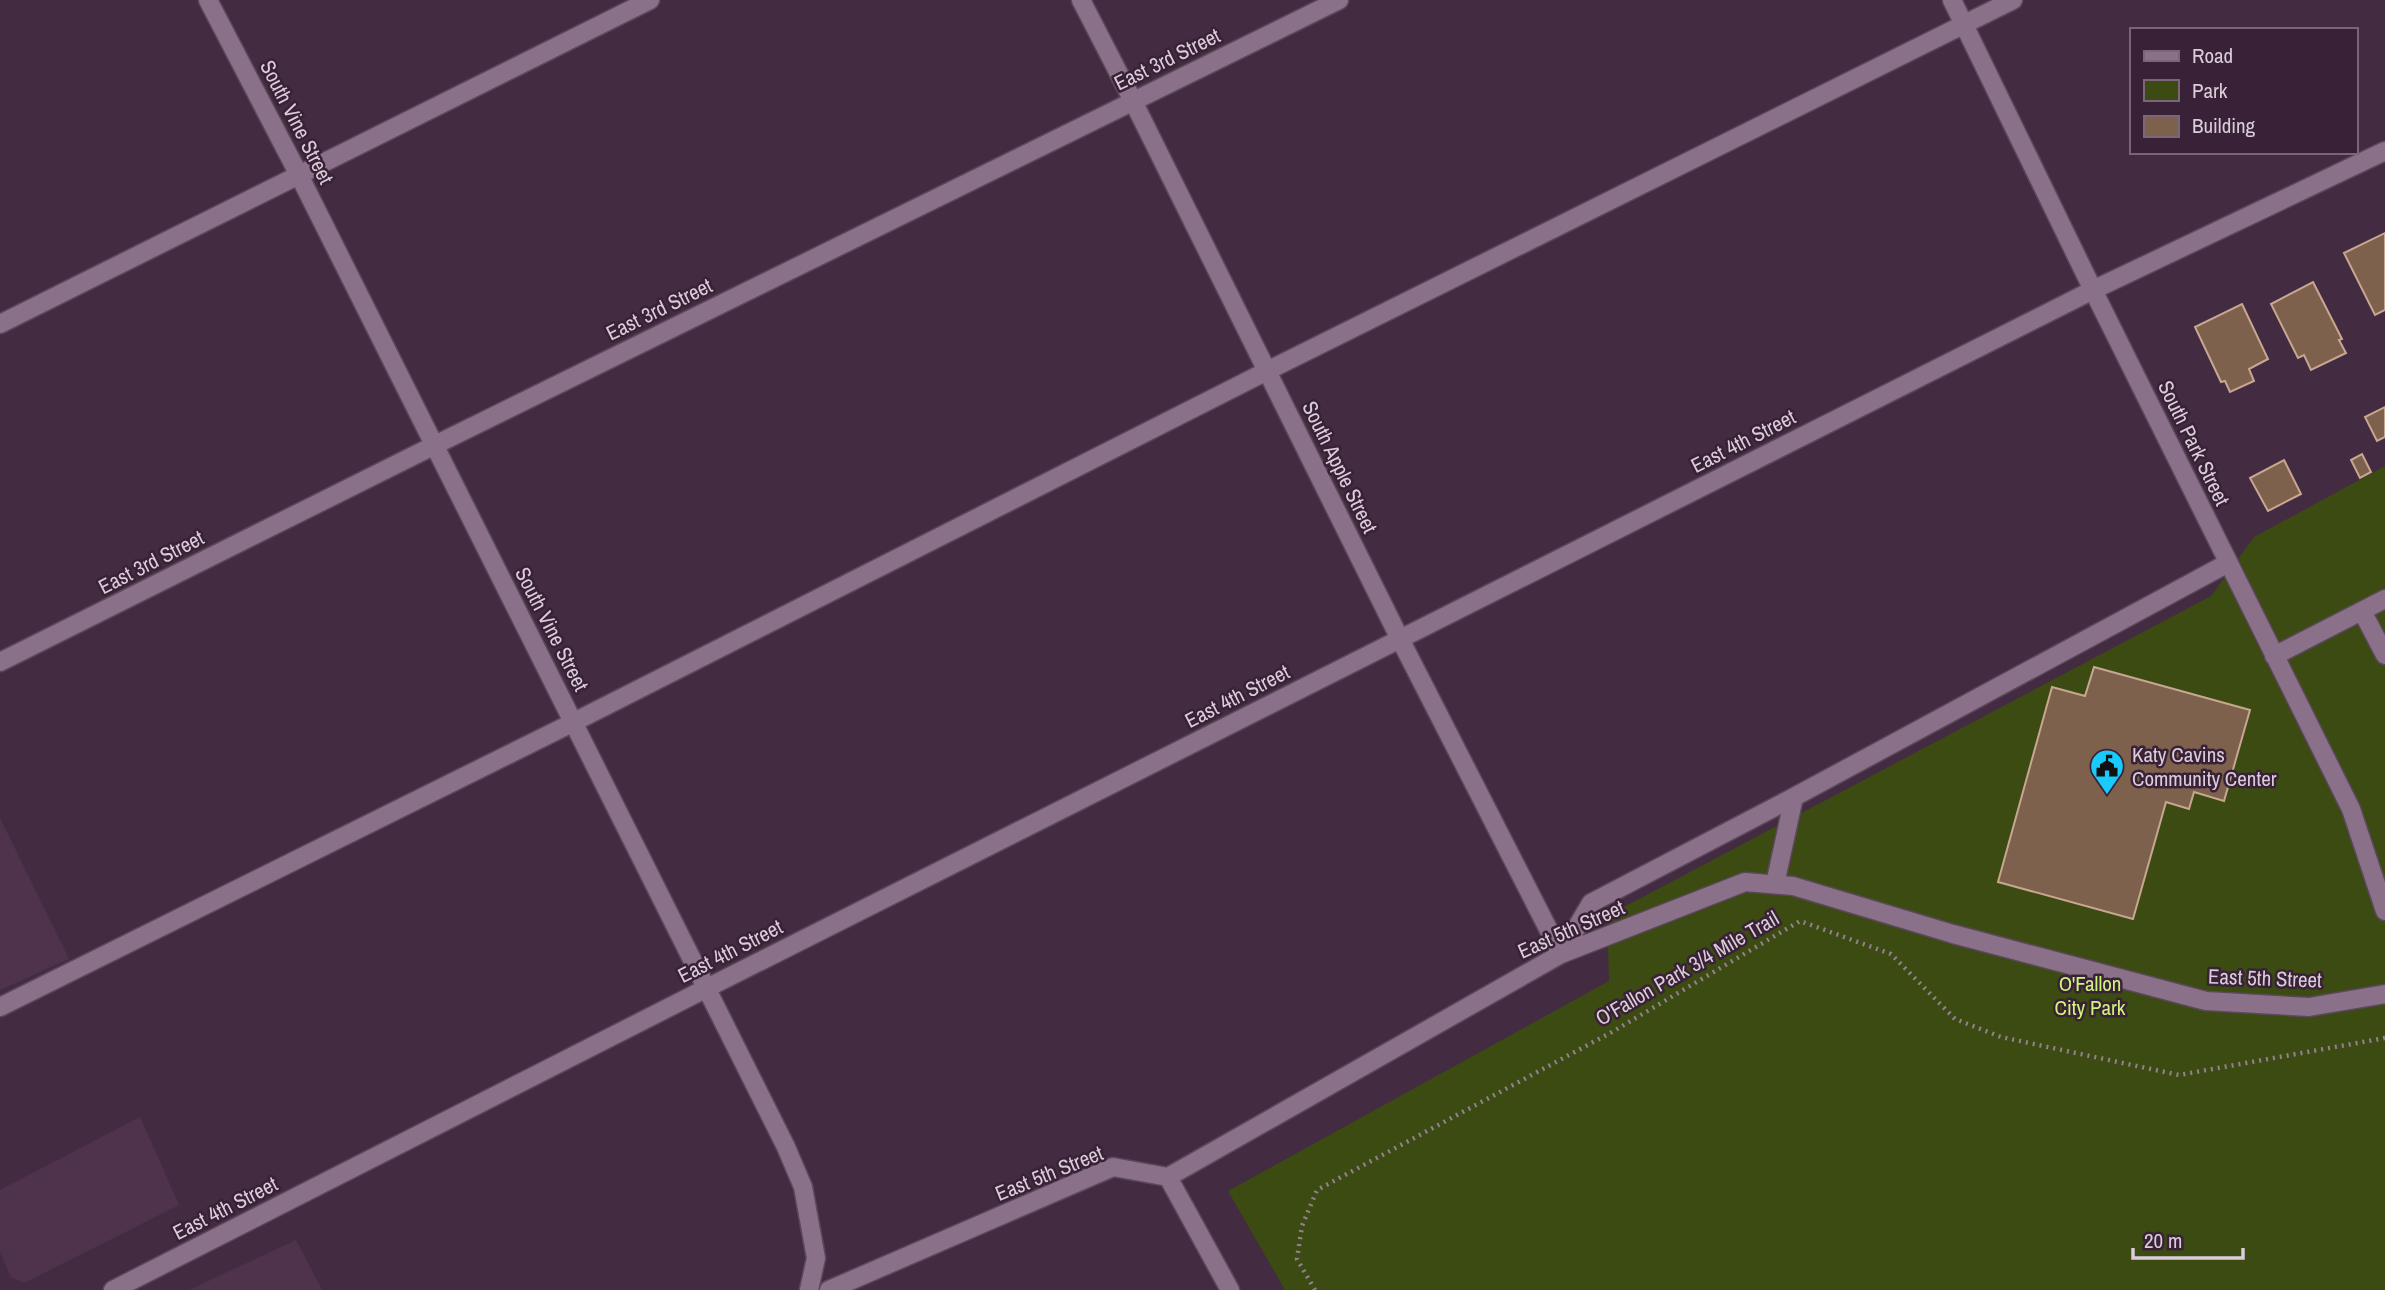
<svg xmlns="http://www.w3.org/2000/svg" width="2385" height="1290" font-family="'Archivo Narrow',sans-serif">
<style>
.built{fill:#4f334d}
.green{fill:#3b4b12}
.building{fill:#7e614c;stroke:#c7a791;stroke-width:2}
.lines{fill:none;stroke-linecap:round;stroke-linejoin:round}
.minor-casing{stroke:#5b485a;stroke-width:21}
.path{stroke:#938191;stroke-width:4.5;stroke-dasharray:2 5;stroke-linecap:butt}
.minor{stroke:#8b7089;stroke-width:18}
.labels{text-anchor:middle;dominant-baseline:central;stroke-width:5;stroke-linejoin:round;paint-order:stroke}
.street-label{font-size:21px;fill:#dbccd9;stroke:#392237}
.poi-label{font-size:21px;fill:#dbccd9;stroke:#392237;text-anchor:start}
.park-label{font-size:21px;fill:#cff47a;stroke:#392237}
</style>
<rect width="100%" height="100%" fill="#432c41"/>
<path class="built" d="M 0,818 L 69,959 L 0,990 Z
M 140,1117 L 179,1205 L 24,1283 L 11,1277 L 0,1252 L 0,1190 Z
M 296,1240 L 322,1290 L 189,1290 Z"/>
<path class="green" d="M 2385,466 L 2385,1290 L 1285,1290 L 1228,1191 L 1609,981 L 1607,916 L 2211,596 L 2254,537 Z"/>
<path class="building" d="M 2385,233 L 2385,310 L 2375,315 L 2344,253 Z
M 2313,282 L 2342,339 L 2339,340 L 2346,353 L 2311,370 L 2304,355 L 2298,358 L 2271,304 Z
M 2242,304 L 2268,359 L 2249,369 L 2254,381 L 2230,392 L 2225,381 L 2221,382 L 2195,327 Z
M 2385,407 L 2385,437 L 2377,441 L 2365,417 Z
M 2362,454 L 2371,472 L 2360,478 L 2351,460 Z
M 2284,460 L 2301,494 L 2268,511 L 2250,478 Z
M 2094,667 L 2250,710 L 2224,801 L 2194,792 L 2189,809 L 2166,802 L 2133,919 L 1998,882 L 2052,687 L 2085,696 Z"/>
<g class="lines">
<g class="minor-casing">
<path id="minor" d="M 208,0 L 299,175 L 786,1147 L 803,1187 L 816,1258 L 809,1290
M 1081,0 L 1133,101 L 1400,639 L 1561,954
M 1952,0 L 2093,290 L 2351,809 L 2385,911
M 0,324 L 650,0
M 2362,611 L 2385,655
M 2274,656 L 2385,599
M 0,662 L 435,445 L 1339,0
M 1775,884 L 1794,797 L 2228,563
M 1561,954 L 1591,903 L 1794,797
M 0,1007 L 574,722 L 1267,371 L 2013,0
M 1168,1177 L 1230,1290
M 113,1290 L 707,988 L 2093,290 L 2385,151
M 829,1290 L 1113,1167 L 1168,1177 L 1561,954 L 1745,882 L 1793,886 L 1953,934 L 2206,1001 L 2309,1007 L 2385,994"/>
</g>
<path class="path" d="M 1315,1290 L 1297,1259 L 1302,1226 L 1317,1190 L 1612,1032 L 1800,921 L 1891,954 L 1955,1019 L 2001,1037 L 2179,1075 L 2385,1038"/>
<use href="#minor" class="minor"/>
</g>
<defs>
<g id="civic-pin" transform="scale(1.75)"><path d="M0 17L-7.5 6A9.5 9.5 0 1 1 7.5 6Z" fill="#19cafc" stroke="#392237"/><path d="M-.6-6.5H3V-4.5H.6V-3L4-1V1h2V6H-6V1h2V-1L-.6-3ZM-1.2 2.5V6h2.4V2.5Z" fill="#111"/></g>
</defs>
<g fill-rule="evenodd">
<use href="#civic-pin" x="2107" y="766"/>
</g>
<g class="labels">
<g class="street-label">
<text transform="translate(1167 59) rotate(-26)">East 3rd Street</text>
<text transform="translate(297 122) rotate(63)">South Vine Street</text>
<text transform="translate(659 309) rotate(-26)">East 3rd Street</text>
<text transform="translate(1743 441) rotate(-27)">East 4th Street</text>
<text transform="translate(2194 443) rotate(64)">South Park Street</text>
<text transform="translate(1340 467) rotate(64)">South Apple Street</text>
<text transform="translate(151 562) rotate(-27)">East 3rd Street</text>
<text transform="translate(552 629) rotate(63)">South Vine Street</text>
<text transform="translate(1237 696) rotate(-27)">East 4th Street</text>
<text transform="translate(1571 929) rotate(-24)">East 5th Street</text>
<text transform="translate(730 951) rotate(-27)">East 4th Street</text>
<text transform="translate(1687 968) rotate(-30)">O'Fallon Park 3/4 Mile Trail</text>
<text transform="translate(2265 978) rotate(2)">East 5th Street</text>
<text transform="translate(1049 1173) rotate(-22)">East 5th Street</text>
<text transform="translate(225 1208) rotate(-27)">East 4th Street</text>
</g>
<g class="poi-label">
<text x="2132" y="754">Katy Cavins<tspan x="2132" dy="24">Community Center</tspan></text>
</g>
<g class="park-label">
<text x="2090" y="983">O'Fallon<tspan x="2090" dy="24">City Park</tspan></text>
</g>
</g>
<rect x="2130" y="28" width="228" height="126" fill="#392237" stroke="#7a6678" stroke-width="2"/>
<rect x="2144" y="51" width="35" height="10" fill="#8b7089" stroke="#7a6678" stroke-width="2"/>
<text x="2192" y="63" font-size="21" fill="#dbccd9">Road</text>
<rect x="2144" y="80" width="35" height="21" fill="#3b4b12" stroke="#7a6678" stroke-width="2"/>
<text x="2192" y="98" font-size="21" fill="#dbccd9">Park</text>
<rect x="2144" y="116" width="35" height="21" fill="#7e614c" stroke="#7a6678" stroke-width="2"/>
<text x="2192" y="133" font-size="21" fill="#dbccd9">Building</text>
<path d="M2133 1248v10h110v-10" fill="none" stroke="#dbccd9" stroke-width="3.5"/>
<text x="2144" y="1248" font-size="21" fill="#dbccd9" stroke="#392237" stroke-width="5" paint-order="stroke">20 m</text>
</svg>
